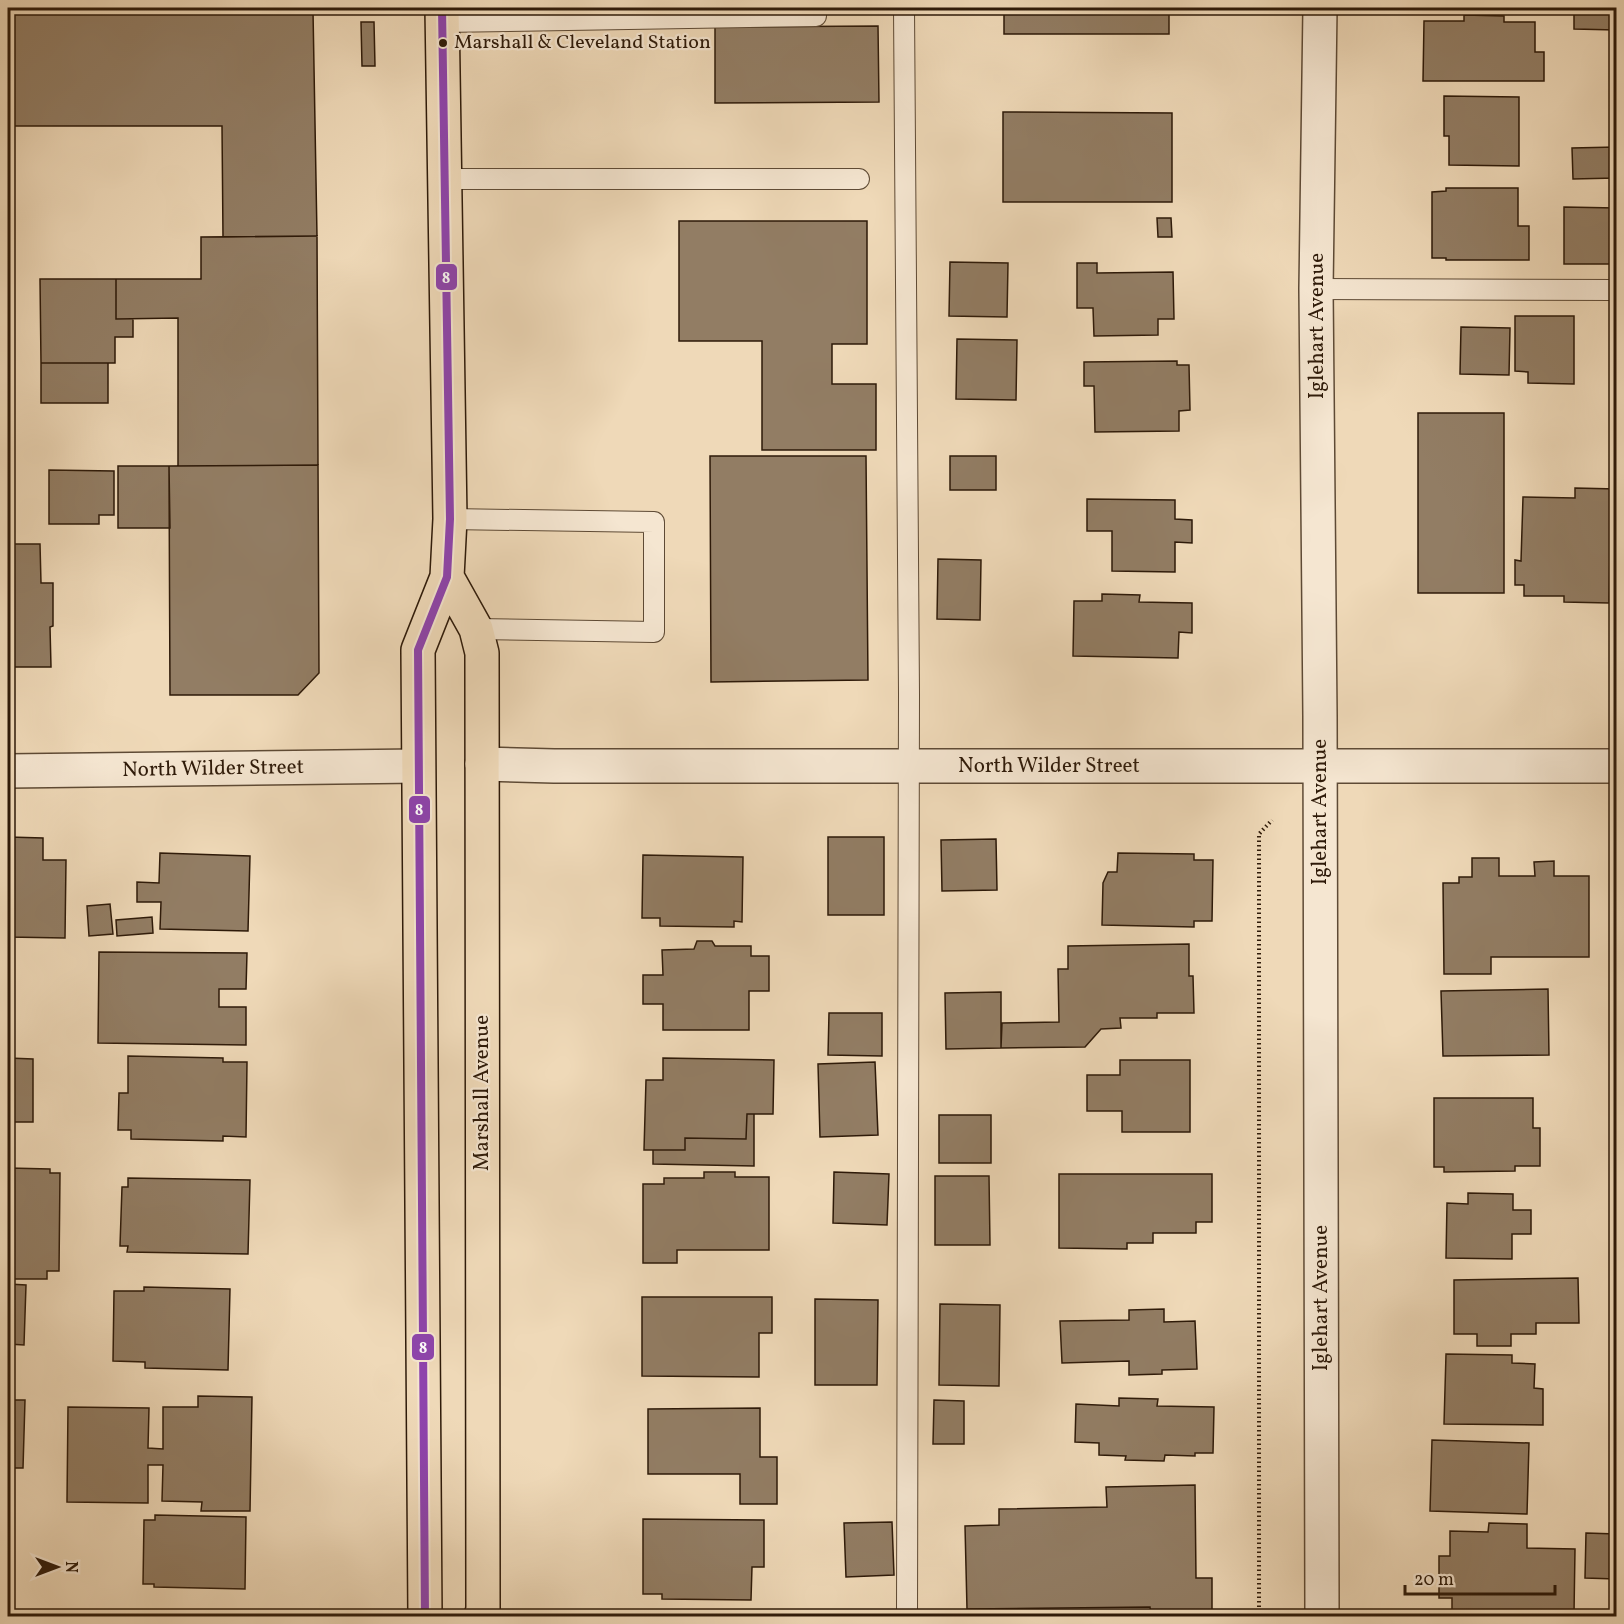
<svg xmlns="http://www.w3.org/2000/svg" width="1624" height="1624" font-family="Vollkorn,serif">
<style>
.building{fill:#927d64;stroke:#2e1a09;stroke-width:1.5}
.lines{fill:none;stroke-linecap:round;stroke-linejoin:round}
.service-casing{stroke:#5e4a35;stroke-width:22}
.minor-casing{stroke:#5e4a35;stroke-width:36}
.primary-casing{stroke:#2e1a09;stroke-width:36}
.path{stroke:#2e1a09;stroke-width:4;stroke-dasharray:1.5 3;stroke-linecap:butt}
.service{stroke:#f5e6d1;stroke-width:20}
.minor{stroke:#f5e6d1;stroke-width:33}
.primary{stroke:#efd9b8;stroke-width:33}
.bus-1-casing{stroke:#f5e6d1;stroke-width:12}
.bus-1{stroke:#8e44ad;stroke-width:8}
.bus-dot{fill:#2e1a09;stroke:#f5e6d1;stroke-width:2}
.labels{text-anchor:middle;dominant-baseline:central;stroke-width:4.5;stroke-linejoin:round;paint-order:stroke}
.bus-label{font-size:20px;fill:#2e1a09;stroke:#f5e6d1;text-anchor:start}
.street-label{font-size:21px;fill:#2e1a09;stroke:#f5e6d1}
.line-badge{stroke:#f5e6d1;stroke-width:2}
.badge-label{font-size:16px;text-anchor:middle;font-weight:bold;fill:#fff}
</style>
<rect width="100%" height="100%" fill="#efd9b8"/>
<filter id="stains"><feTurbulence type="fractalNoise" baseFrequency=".00333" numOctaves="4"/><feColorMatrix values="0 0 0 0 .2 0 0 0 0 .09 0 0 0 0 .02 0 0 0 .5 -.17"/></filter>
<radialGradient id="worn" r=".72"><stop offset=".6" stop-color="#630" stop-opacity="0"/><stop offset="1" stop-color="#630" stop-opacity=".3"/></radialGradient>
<path class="building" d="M 8,8 L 50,8 L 85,12 L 313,11 L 317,236 L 223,237 L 222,126 L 8,126 Z
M 85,8 L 176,8 L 176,12 L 85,12 Z
M 176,8 L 316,8 L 316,11 L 176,12 Z
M 1004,8 L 1169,8 L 1169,34 L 1004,34 Z
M 1574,8 L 1616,8 L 1616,30 L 1574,29 Z
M 1464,15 L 1504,16 L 1504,22 L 1535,22 L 1535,52 L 1544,52 L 1544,81 L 1423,81 L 1424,21 L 1464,21 Z
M 361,22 L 374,22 L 375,66 L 362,66 Z
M 878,26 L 879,102 L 715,103 L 715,27 Z
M 1444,96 L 1519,97 L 1519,166 L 1449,165 L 1449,136 L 1444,136 Z
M 1003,112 L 1172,113 L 1172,202 L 1003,202 Z
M 1616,147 L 1616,178 L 1573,179 L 1572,148 Z
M 1446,188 L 1518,188 L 1518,226 L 1529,226 L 1529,260 L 1446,260 L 1446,258 L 1432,258 L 1432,192 L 1446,191 Z
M 1564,207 L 1616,208 L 1616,264 L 1564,264 Z
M 1157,218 L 1171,218 L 1172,237 L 1158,237 Z
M 679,221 L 867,221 L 867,344 L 832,344 L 832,384 L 876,384 L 876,450 L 762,450 L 762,341 L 679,341 Z
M 317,236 L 318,465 L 178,466 L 178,318 L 116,319 L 116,279 L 201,279 L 201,237 Z
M 950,262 L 1008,263 L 1007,317 L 949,316 Z
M 1077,263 L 1097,263 L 1097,273 L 1173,272 L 1174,319 L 1158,319 L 1158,335 L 1094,336 L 1093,308 L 1077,308 Z
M 40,279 L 116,279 L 116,319 L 133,319 L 133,337 L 115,337 L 115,363 L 41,363 Z
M 1515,316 L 1574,316 L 1574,384 L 1528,383 L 1528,372 L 1515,371 Z
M 1461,327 L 1510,328 L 1509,375 L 1460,374 Z
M 957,339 L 1017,340 L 1016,400 L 956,399 Z
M 1177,361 L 1177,365 L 1189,365 L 1190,410 L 1179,411 L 1179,431 L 1095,432 L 1094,386 L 1084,386 L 1084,362 Z
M 41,363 L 108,363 L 108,403 L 41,403 Z
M 1418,413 L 1504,413 L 1504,593 L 1418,593 Z
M 710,456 L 866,456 L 868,680 L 711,682 Z
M 950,456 L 996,456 L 996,490 L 950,490 Z
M 318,465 L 319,673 L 298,695 L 170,695 L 169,466 Z
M 118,466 L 169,466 L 170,528 L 118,528 Z
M 49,470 L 114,471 L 114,515 L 99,515 L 99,524 L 49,524 Z
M 1575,488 L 1616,489 L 1616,554 L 1610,553 L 1609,603 L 1564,602 L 1564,596 L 1524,596 L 1524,585 L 1515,585 L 1515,560 L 1521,561 L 1523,497 L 1575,498 Z
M 1087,499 L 1175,500 L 1175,519 L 1192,520 L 1192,543 L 1175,542 L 1175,572 L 1112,571 L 1112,531 L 1087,531 Z
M 8,544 L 40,544 L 41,583 L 53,583 L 53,626 L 50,627 L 51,667 L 14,667 L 14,678 L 8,678 Z
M 938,559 L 981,560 L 980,620 L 937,619 Z
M 1102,594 L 1140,595 L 1139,602 L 1192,603 L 1192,633 L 1179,632 L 1178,658 L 1073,656 L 1074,601 L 1102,601 Z
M 8,837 L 43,838 L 43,860 L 66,860 L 65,938 L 8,937 Z
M 828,837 L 884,837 L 884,915 L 828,915 Z
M 996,839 L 997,890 L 942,891 L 941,840 Z
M 160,853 L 250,856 L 248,931 L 160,929 L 161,902 L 137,902 L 137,882 L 159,883 Z
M 1118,853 L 1194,854 L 1194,860 L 1213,860 L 1212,921 L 1194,921 L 1194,927 L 1102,925 L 1103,883 L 1108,872 L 1117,872 Z
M 643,855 L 743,857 L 742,922 L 734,921 L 734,927 L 660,926 L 660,918 L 642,918 Z
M 1472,858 L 1499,858 L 1499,876 L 1535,876 L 1534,862 L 1554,861 L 1554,876 L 1589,876 L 1589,957 L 1491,957 L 1491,974 L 1444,974 L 1443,883 L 1459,883 L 1459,877 L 1472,877 Z
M 110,904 L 113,934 L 89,936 L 87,906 Z
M 152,917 L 153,933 L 117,936 L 116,920 Z
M 697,941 L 712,941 L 715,946 L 751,946 L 751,956 L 769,956 L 769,991 L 749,991 L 749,1030 L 663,1030 L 663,1004 L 643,1004 L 643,975 L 663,975 L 662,950 L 694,949 Z
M 1189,944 L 1189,976 L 1193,976 L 1194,1013 L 1157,1013 L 1157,1018 L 1120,1018 L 1121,1028 L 1101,1029 L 1085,1047 L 1001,1048 L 1002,1023 L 1059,1022 L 1058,969 L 1068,969 L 1068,946 Z
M 99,952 L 247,953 L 246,989 L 219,989 L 219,1007 L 246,1007 L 246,1045 L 98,1043 Z
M 1548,989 L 1549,1055 L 1443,1056 L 1441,991 Z
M 1001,992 L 1001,1048 L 946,1049 L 945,993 Z
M 829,1013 L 882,1013 L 882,1056 L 828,1055 Z
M 128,1056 L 223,1058 L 223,1062 L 247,1062 L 246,1137 L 223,1136 L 223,1141 L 131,1139 L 131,1130 L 118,1130 L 119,1093 L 128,1093 Z
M 8,1058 L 33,1059 L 33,1122 L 8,1122 Z
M 663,1058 L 774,1060 L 773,1114 L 747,1114 L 746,1139 L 685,1138 L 685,1150 L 644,1150 L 646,1080 L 663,1080 Z
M 1120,1060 L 1190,1060 L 1190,1132 L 1122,1132 L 1122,1111 L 1087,1111 L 1087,1075 L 1120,1075 Z
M 875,1062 L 878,1135 L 820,1137 L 818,1064 Z
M 1434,1098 L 1533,1098 L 1533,1128 L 1540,1128 L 1540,1166 L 1515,1166 L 1515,1171 L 1444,1172 L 1444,1167 L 1434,1167 Z
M 747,1114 L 754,1114 L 754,1166 L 653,1164 L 653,1150 L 685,1150 L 685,1138 L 746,1139 Z
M 939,1115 L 991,1115 L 991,1163 L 939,1163 Z
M 8,1168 L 50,1169 L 50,1173 L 60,1173 L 59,1271 L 47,1271 L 47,1279 L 8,1279 Z
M 704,1172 L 735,1172 L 735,1177 L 769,1177 L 769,1250 L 677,1250 L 677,1263 L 643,1263 L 643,1184 L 664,1184 L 664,1178 L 704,1178 Z
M 834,1172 L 889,1174 L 887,1225 L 833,1223 Z
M 1059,1174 L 1212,1174 L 1212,1222 L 1196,1222 L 1196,1233 L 1153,1233 L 1153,1243 L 1127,1243 L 1127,1249 L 1059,1248 Z
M 935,1176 L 989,1176 L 990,1245 L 935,1245 Z
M 128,1178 L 250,1180 L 248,1254 L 127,1252 L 128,1246 L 120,1246 L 122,1187 L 128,1187 Z
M 1468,1193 L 1513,1194 L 1513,1210 L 1531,1210 L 1531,1234 L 1512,1234 L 1512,1259 L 1446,1258 L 1447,1203 L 1468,1204 Z
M 1578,1278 L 1579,1323 L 1536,1323 L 1536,1334 L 1511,1334 L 1511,1346 L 1477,1346 L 1477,1334 L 1454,1334 L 1454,1280 Z
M 8,1284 L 26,1285 L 24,1345 L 8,1344 Z
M 144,1287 L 230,1289 L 228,1370 L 145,1368 L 145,1362 L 113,1361 L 114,1291 L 144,1291 Z
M 642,1297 L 772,1297 L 772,1333 L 759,1333 L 759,1377 L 642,1376 Z
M 815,1299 L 878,1300 L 877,1385 L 815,1385 Z
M 940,1304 L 1000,1305 L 999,1386 L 939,1385 Z
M 1164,1309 L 1164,1322 L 1195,1321 L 1197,1369 L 1162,1370 L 1162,1374 L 1129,1375 L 1129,1361 L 1062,1363 L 1060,1321 L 1129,1320 L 1129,1310 Z
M 1446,1354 L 1512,1355 L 1512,1363 L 1535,1364 L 1534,1388 L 1543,1389 L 1543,1425 L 1444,1424 Z
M 198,1396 L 252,1397 L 250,1511 L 201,1511 L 202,1502 L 162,1501 L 163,1465 L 148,1465 L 148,1503 L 67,1502 L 68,1407 L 149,1408 L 148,1448 L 163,1449 L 163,1407 L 198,1407 Z
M 1119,1398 L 1158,1399 L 1157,1406 L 1214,1407 L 1213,1453 L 1195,1453 L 1195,1456 L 1165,1455 L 1164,1461 L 1125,1460 L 1126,1456 L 1099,1455 L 1099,1443 L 1075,1442 L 1076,1404 L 1119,1406 Z
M 8,1400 L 25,1400 L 23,1468 L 8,1468 Z
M 934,1400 L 964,1401 L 964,1444 L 933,1444 Z
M 760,1408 L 760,1457 L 777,1457 L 777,1504 L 740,1504 L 740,1474 L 648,1474 L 648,1409 Z
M 1432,1440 L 1529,1443 L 1527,1514 L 1430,1511 Z
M 1195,1485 L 1196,1578 L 1212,1578 L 1212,1616 L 1151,1616 L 1150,1607 L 967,1609 L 965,1526 L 999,1525 L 999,1509 L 1107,1507 L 1106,1487 Z
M 155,1515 L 246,1517 L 245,1589 L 154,1587 L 154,1584 L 143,1584 L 144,1520 L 155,1520 Z
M 643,1519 L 764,1520 L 764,1567 L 752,1567 L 751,1600 L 662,1599 L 662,1594 L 643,1594 Z
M 892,1522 L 894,1575 L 846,1577 L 844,1523 Z
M 1489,1523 L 1527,1524 L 1527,1548 L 1575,1549 L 1574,1614 L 1550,1614 L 1550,1616 L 1452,1616 L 1452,1598 L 1439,1598 L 1439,1556 L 1450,1556 L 1450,1531 L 1488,1532 Z
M 1586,1533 L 1616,1534 L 1616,1579 L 1585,1578 Z"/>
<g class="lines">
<g class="service-casing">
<path id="service" d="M 904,8 L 909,694 L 907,1616
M 442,22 L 816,16 L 816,8
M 443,179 L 859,179
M 1316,289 L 1616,290
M 450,519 L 654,522 L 654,632 L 476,629"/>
</g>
<g class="minor-casing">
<path id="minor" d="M 1320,8 L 1316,289 L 1320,716 L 1322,1616
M 482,764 L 554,766 L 1616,766
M 8,771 L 418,766"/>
</g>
<g class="primary-casing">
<path id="primary" d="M 447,577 L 476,629 L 482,653 L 483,1610 L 481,1616
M 425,1616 L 418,650 L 447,577 L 450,519 L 442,8"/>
</g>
<path class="path" d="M 1259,1616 L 1259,834 L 1272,820"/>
<use href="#service" class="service"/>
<use href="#minor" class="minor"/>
<use href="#primary" class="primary"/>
<g class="bus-1-casing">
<path id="bus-1" d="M 425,1616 L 418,650 L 447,577 L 450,519 L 442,8"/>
</g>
<use href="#bus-1" class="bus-1"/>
</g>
<circle class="bus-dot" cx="443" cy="43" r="5"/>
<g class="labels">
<g class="bus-label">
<text x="454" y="43">Marshall &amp; Cleveland Station</text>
</g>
<g class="street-label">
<text transform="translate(1317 326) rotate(-90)">Iglehart Avenue</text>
<text x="1049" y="766">North Wilder Street</text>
<text transform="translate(213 769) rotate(-1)">North Wilder Street</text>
<text transform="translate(1320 812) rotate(-90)">Iglehart Avenue</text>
<text transform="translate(482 1093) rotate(-90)">Marshall Avenue</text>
<text transform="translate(1321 1298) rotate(-90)">Iglehart Avenue</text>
</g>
</g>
<g class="line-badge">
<rect x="435" y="263" width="23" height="28" rx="6" fill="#8e44ad"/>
<rect x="408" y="795" width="23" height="29" rx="6" fill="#8e44ad"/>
<rect x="411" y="1333" width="24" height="28" rx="6" fill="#8e44ad"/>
</g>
<g class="badge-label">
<text x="446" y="283">8</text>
<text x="419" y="815">8</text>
<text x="423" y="1353">8</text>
</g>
<rect width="1624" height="1624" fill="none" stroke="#efd9b8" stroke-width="30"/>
<rect x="9" y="9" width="1606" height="1606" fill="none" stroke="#2e1a09" stroke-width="3"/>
<rect x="15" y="15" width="1594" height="1594" fill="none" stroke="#2e1a09" stroke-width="1.5"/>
<g transform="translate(57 1567) rotate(90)" stroke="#f5e6d1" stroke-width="4.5" paint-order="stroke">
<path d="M0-4.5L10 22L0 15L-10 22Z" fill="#2e1a09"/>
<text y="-9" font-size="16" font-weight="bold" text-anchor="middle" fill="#2e1a09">N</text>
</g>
<path d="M1405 1585v9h150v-9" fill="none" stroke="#2e1a09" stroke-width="3"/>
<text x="1414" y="1585" font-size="18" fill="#2e1a09" stroke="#f5e6d1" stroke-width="4.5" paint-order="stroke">20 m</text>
<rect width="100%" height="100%" filter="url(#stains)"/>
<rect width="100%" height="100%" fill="url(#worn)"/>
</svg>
